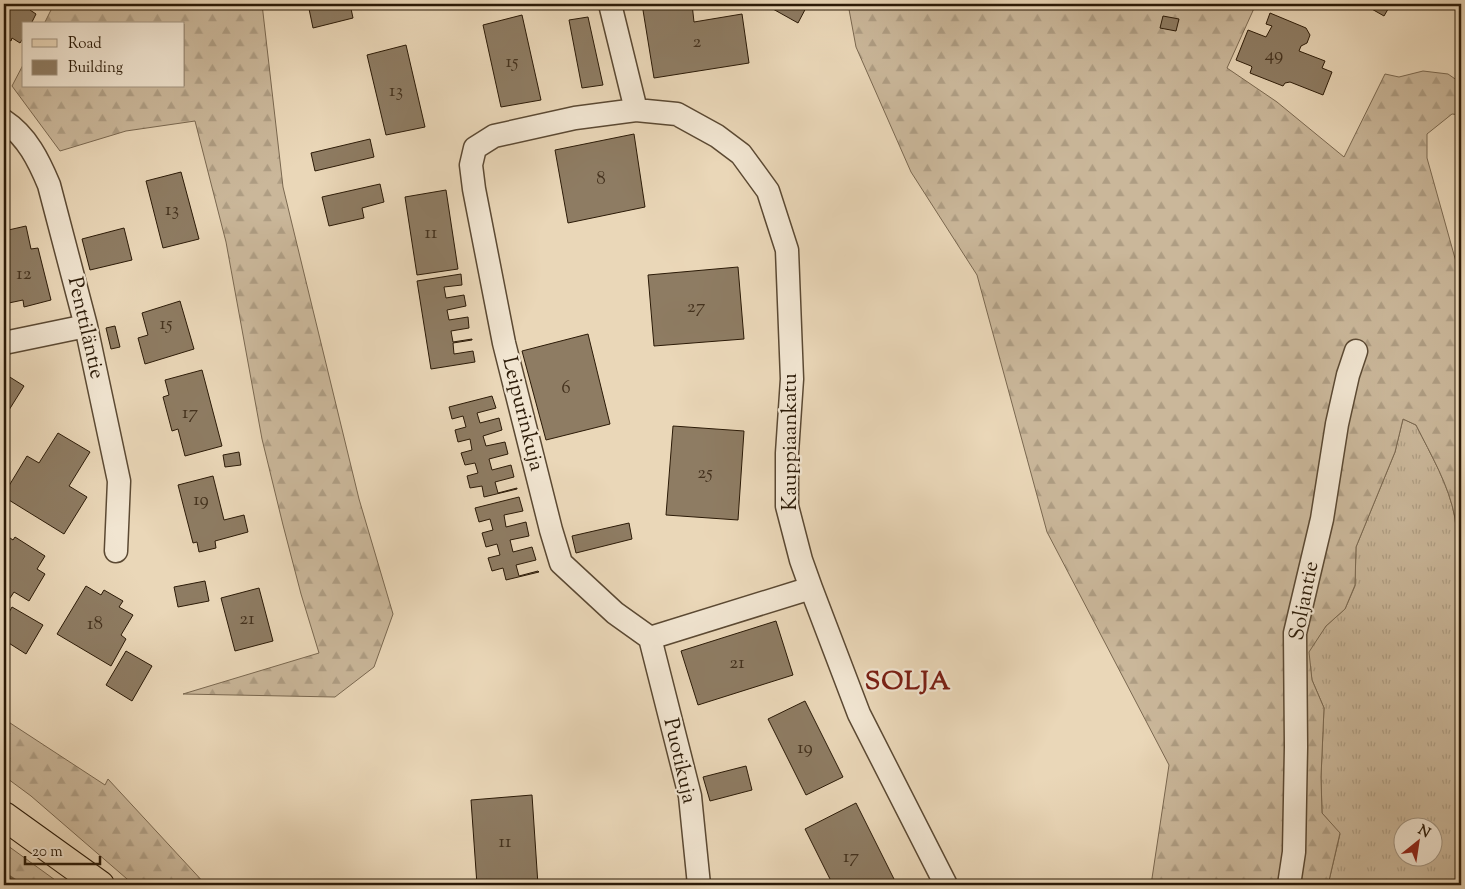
<svg xmlns="http://www.w3.org/2000/svg" width="1465" height="889" font-family="'Sorts Mill Goudy',serif">
<style>
.grass{fill:url(#grass-tufts);stroke:#7a6850;fill-rule:evenodd}
.forest{fill:url(#forest-firs);stroke:#7a6850}
.lines{fill:none;stroke-linecap:round;stroke-linejoin:round}
.stream{stroke:#77654d;stroke-width:8}
.building{fill:#8e7c63;stroke:#2b1a07}
.minor-casing{stroke:#5b4933;stroke-width:25}
.primary-casing{stroke:#2b1a07;stroke-width:30}
.minor{stroke:#f1e5d1;stroke-width:22}
.primary{stroke:#ead7b8;stroke-width:28}
.labels{text-anchor:middle;dominant-baseline:central;stroke-width:4.5;stroke-linejoin:round;paint-order:stroke}
.number-label{font-size:19px;fill:#44321e}
.street-label{font-size:21px;fill:#2b1a07;stroke:#f1e5d1}
.district-label{font-size:26px;font-weight:bold;letter-spacing:1px;fill:#7a1f14;stroke:#f1e5d1}
</style>
<defs>
<pattern id="grass-tufts" width="24" height="20" patternUnits="userSpaceOnUse" patternTransform="scale(1.25)"><rect width="24" height="20" fill="#cab79a"/><path d="M3 7l-1-3M5 7V3M7 7l1-3M15 17l-1-3M17 17v-4M19 17l1-3" fill="none" stroke="#ae9d83"/></pattern>
<pattern id="forest-firs" width="22" height="20" patternUnits="userSpaceOnUse" patternTransform="scale(1.25)"><rect width="22" height="20" fill="#cab79a"/><path d="M5 1l3.5 6h-7zM16 11l3.5 6h-7z" fill="#ae9d83"/></pattern>
</defs>
<rect width="100%" height="100%" fill="#ead7b8"/>
<filter id="stains"><feTurbulence type="fractalNoise" baseFrequency=".004" numOctaves="4"/><feColorMatrix values="0 0 0 0 .2 0 0 0 0 .09 0 0 0 0 .02 0 0 0 .5 -.17"/></filter>
<radialGradient id="worn" r=".72"><stop offset=".6" stop-color="#630" stop-opacity="0"/><stop offset="1" stop-color="#630" stop-opacity=".3"/></radialGradient>
<path class="grass" d="M 1403,419 L 1416,425 C 1431,455 1449,485 1455,518 C 1457,532 1454,546 1461,559 L 1461,885 L 1328,885 L 1340,834 L 1322,813 L 1321,777 L 1324,708 L 1312,680 L 1308,652 L 1326,626 L 1345,609 L 1355,586 L 1356,547 L 1395,452 ZM 1402,826 L 1432,826 L 1432,856 L 1402,856 Z"/>
<path class="forest" d="M 54,4 L 262,4 L 283,187 L 359,499 L 393,614 L 374,667 L 335,697 L 183,694 L 319,653 L 301,594 L 283,525 L 262,439 L 226,242 L 195,121 L 126,131 L 60,151 L 12,86 L 24,63 L 24,86 L 184,86 L 184,24 L 44,24 Z
M 848,4 L 1256,4 L 1227,68 L 1277,102 L 1344,157 L 1385,74 L 1399,77 L 1423,71 L 1448,74 L 1461,83 L 1461,115 L 1452,114 L 1427,134 L 1427,158 L 1458,269 L 1461,269 L 1461,559 C 1454,546 1457,532 1455,518 C 1449,485 1431,455 1416,425 L 1403,419 L 1395,452 L 1356,547 L 1355,585 L 1345,609 L 1326,626 L 1309,652 L 1312,680 L 1324,708 L 1321,777 L 1322,813 L 1340,833 L 1328,885 L 1151,885 L 1169,765 L 1047,532 L 977,275 L 911,172 L 856,47 Z
M 4,719 L 105,785 L 108,779 L 206,885 L 134,885 L 31,796 L 4,776 Z
M 4,843 L 62,885 L 4,885 Z"/>
<g class="lines">
<path class="stream" d="M 4,876 L 18,885"/>
</g>
<path class="building" d="M 4,4 L 33,4 L 30,10 L 36,14 L 31,24 L 24,24 L 24,37 L 20,43 L 12,38 L 11,41 L 4,37 Z
M 308,4 L 350,4 L 353,18 L 313,28 Z
M 642,4 L 692,4 L 694,22 L 742,14 L 749,63 L 654,78 Z
M 764,4 L 808,4 L 798,23 Z
M 1363,4 L 1391,4 L 1384,16 Z
M 1270,13 L 1306,28 L 1310,35 L 1307,43 L 1301,46 L 1299,51 L 1325,61 L 1322,68 L 1332,72 L 1323,95 L 1290,82 L 1285,83 L 1283,86 L 1250,73 L 1252,67 L 1251,66 L 1236,60 L 1248,30 L 1266,37 L 1272,26 L 1266,24 Z
M 522,15 L 541,100 L 501,107 L 483,25 Z
M 1163,16 L 1179,19 L 1176,31 L 1160,28 Z
M 588,17 L 603,85 L 582,88 L 569,20 Z
M 406,45 L 425,127 L 386,135 L 367,55 Z
M 4,54 L 9,57 L 4,65 Z
M 634,134 L 645,207 L 568,223 L 555,150 Z
M 370,139 L 374,157 L 315,171 L 311,153 Z
M 181,172 L 199,239 L 163,248 L 146,181 Z
M 380,184 L 384,202 L 362,208 L 364,218 L 329,226 L 322,197 Z
M 446,190 L 458,269 L 417,275 L 405,197 Z
M 26,226 L 31,249 L 38,248 L 51,300 L 24,307 L 23,300 L 4,304 L 4,231 Z
M 124,228 L 132,260 L 90,270 L 82,239 Z
M 738,267 L 744,339 L 654,346 L 648,275 Z
M 461,274 L 462,285 L 444,287 L 446,298 L 464,295 L 466,306 L 447,310 L 449,320 L 468,317 L 469,328 L 451,331 L 453,342 L 472,339 L 472,340 L 453,343 L 454,354 L 473,351 L 475,362 L 431,369 L 417,281 Z
M 180,301 L 194,349 L 145,364 L 138,338 L 148,335 L 142,313 Z
M 115,326 L 120,347 L 111,349 L 106,328 Z
M 588,334 L 610,424 L 546,440 L 522,351 Z
M 202,370 L 222,446 L 185,456 L 178,429 L 172,431 L 163,397 L 169,395 L 165,380 Z
M 5,374 L 24,386 L 9,410 L 4,407 L 4,377 Z
M 492,396 L 496,408 L 477,413 L 480,423 L 499,418 L 502,430 L 483,436 L 486,446 L 505,442 L 508,454 L 489,459 L 492,470 L 511,465 L 514,477 L 495,482 L 498,493 L 517,488 L 517,489 L 484,497 L 482,486 L 470,488 L 467,476 L 478,473 L 475,463 L 465,465 L 461,453 L 472,450 L 470,439 L 458,442 L 455,430 L 466,427 L 463,416 L 452,419 L 449,407 Z
M 673,426 L 744,431 L 738,520 L 666,515 Z
M 58,433 L 90,452 L 69,486 L 87,497 L 64,534 L 4,497 L 4,494 L 27,456 L 39,463 Z
M 239,452 L 241,465 L 225,467 L 223,455 Z
M 213,476 L 224,520 L 244,515 L 248,532 L 215,541 L 216,548 L 199,552 L 197,542 L 193,543 L 178,485 Z
M 519,497 L 523,511 L 504,515 L 506,527 L 526,522 L 529,536 L 510,540 L 513,552 L 532,547 L 536,560 L 516,565 L 519,576 L 538,571 L 539,572 L 506,580 L 503,568 L 492,571 L 488,558 L 500,555 L 497,544 L 486,547 L 482,533 L 493,530 L 490,519 L 479,522 L 475,508 Z
M 629,523 L 632,539 L 576,553 L 572,536 Z
M 4,534 L 13,540 L 15,537 L 45,556 L 37,569 L 45,574 L 29,601 L 14,592 L 4,607 Z
M 205,581 L 209,601 L 178,607 L 174,587 Z
M 86,586 L 101,595 L 104,590 L 123,601 L 119,607 L 133,615 L 121,635 L 126,639 L 111,666 L 57,634 Z
M 259,588 L 273,641 L 235,651 L 221,598 Z
M 12,607 L 43,625 L 26,654 L 4,640 L 4,621 Z
M 776,621 L 793,675 L 698,705 L 681,651 Z
M 126,651 L 152,666 L 132,701 L 106,685 Z
M 805,701 L 843,777 L 806,795 L 768,719 Z
M 746,766 L 752,790 L 710,801 L 703,777 Z
M 532,795 L 538,885 L 477,885 L 471,800 Z
M 856,803 L 897,885 L 833,885 L 805,829 Z"/>
<g class="lines">
<g class="minor-casing">
<path id="minor" d="M 610,4 L 636,110
M 4,121 C 27,136 39,161 49,185 L 86,326 L 119,481 L 116,551
M 4,343 L 86,326
M 811,588 L 650,638 L 615,613 L 561,563 L 551,530 L 504,343 L 474,189 L 471,165 L 475,148 L 494,136 L 575,118 L 636,110 L 677,114 L 717,136 L 741,154 L 768,191 L 787,250 L 792,379 L 787,453 L 787,506 L 801,560 L 811,588 L 859,714 L 946,885
M 650,638 L 690,796 L 699,885
M 1289,885 L 1294,852 L 1296,747 L 1295,633 L 1322,519 L 1337,424 L 1348,375 L 1356,351"/>
</g>
<g class="primary-casing">
<path id="primary" d="M 4,816 L 100,885"/>
</g>
<use href="#minor" class="minor"/>
<use href="#primary" class="primary"/>
</g>
<g class="labels">
<g class="number-label">
<text x="697" y="42">2</text>
<text x="1274" y="55">49</text>
<text x="512" y="62">15</text>
<text x="396" y="91">13</text>
<text x="601" y="179">8</text>
<text x="172" y="210">13</text>
<text x="431" y="233">11</text>
<text x="24" y="274">12</text>
<text x="696" y="307">27</text>
<text x="166" y="324">15</text>
<text x="566" y="388">6</text>
<text x="190" y="413">17</text>
<text x="705" y="473">25</text>
<text x="201" y="500">19</text>
<text x="247" y="619">21</text>
<text x="95" y="624">18</text>
<text x="737" y="663">21</text>
<text x="805" y="748">19</text>
<text x="505" y="842">11</text>
<text x="851" y="857">17</text>
</g>
<g class="street-label">
<text transform="translate(85 328) rotate(77)">Penttiläntie</text>
<text transform="translate(522 414) rotate(76)">Leipurinkuja</text>
<text transform="translate(791 442) rotate(-90)">Kauppiaankatu</text>
<text transform="translate(1305 601) rotate(-79)">Soljantie</text>
<text transform="translate(679 761) rotate(77)">Puotikuja</text>
</g>
<g class="district-label">
<text x="908" y="682">SOLJA</text>
</g>
</g>
<rect width="1465" height="889" fill="none" stroke="#ead7b8" stroke-width="20"/>
<rect x="5" y="5" width="1455" height="879" fill="none" stroke="#2b1a07" stroke-width="2.5"/>
<rect x="10" y="10" width="1445" height="869" fill="none" stroke="#2b1a07"/>
<rect x="22" y="22" width="162" height="65" fill="#f1e5d1" stroke="#a29480"/>
<rect x="32" y="39" width="25" height="8" fill="#ead7b8" stroke="#a29480"/>
<text x="68" y="48" font-size="15" fill="#2b1a07">Road</text>
<rect x="32" y="60" width="25" height="15" fill="#8e7c63" stroke="#a29480"/>
<text x="68" y="72" font-size="15" fill="#2b1a07">Building</text>
<g transform="translate(1418 842) rotate(30)"><circle r="24" fill="#f1e5d1" stroke="#a29480"/>
<path d="M0-4L9 19L0 12L-9 19Z" fill="#8f2418"/>
<text y="-8" font-size="14" font-weight="bold" text-anchor="middle" fill="#2b1a07">N</text>
</g>
<path d="M25 856v8h75v-8" fill="none" stroke="#2b1a07" stroke-width="2.5"/>
<text x="32" y="856" font-size="15" fill="#2b1a07" stroke="#f1e5d1" stroke-width="4" paint-order="stroke">20 m</text>
<rect width="100%" height="100%" filter="url(#stains)"/>
<rect width="100%" height="100%" fill="url(#worn)"/>
</svg>
